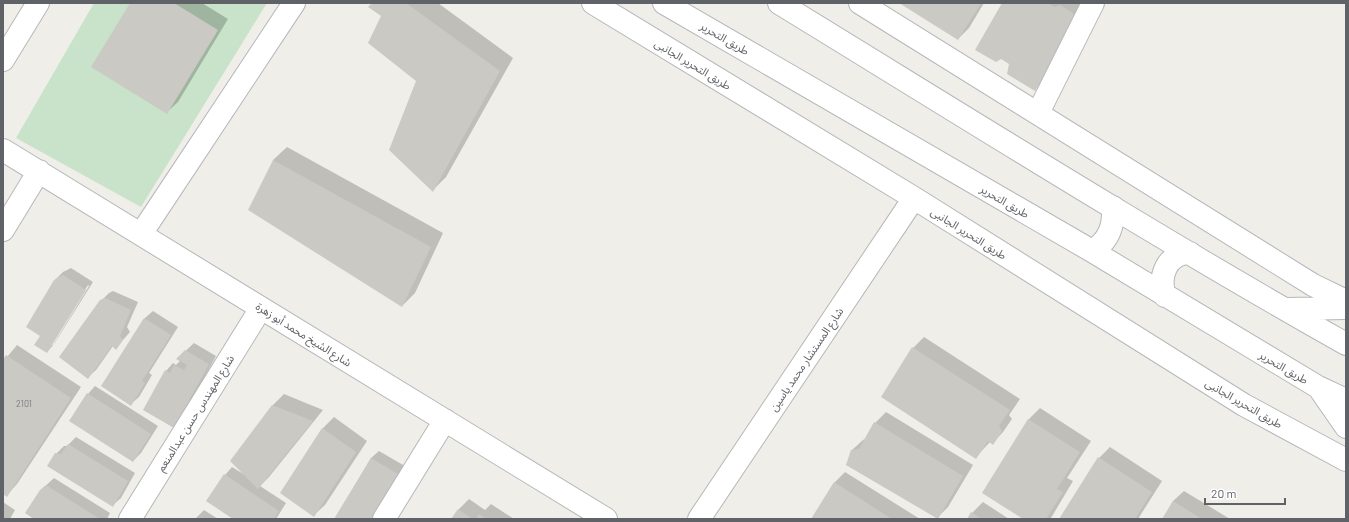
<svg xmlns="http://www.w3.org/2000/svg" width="1349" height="522" font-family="Barlow,'Noto Sans Arabic',sans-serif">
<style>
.green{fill:#c8e3c9}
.shadow{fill:#0003;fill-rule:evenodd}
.building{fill:#cbc9c4}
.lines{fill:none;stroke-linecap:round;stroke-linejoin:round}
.minor-casing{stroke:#b5b7ba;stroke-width:24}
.minor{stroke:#fff;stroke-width:22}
.labels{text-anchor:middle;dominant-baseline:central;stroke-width:3;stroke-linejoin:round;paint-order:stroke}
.number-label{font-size:9px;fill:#7a7c7e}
.street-label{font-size:11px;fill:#5f6266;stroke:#fff}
</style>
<rect width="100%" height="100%" fill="#efeee8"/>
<path class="green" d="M 94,3 L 267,3 L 141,207 L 16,138 Z"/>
<path class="shadow" d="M 131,3 L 202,3 L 228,19 L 178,102 L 167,112 Z
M 374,3 L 438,3 L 513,58 L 446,177 L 433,190 L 418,80 L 382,15 Z
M 901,3 L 984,3 L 969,28 L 958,39 Z
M 1003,3 L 1085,3 L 1045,79 L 1034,90 L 1011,64 Z
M 287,147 L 443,233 L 415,293 L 402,306 L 273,160 Z
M 71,268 L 93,282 L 54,344 L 47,352 L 41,335 L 55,280 L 63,272 ZM 88,285 L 89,286 L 53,345 L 51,345 Z
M 113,291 L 138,302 L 127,327 L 130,332 L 116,348 L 113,346 L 96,370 L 88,377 L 101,301 L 109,293 Z
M 153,311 L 178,327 L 149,373 L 152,375 L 139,397 L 131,404 L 102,386 L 145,318 Z
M 924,337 L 1020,399 L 1009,415 L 1012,419 L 1003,432 L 993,443 L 990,442 L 976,457 L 913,348 Z
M 194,343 L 216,356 L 182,419 L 174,426 L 166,371 L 173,363 L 176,365 L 180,361 L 177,359 Z
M 17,345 L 81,387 L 17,484 L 7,495 L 3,493 L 3,362 Z
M 95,386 L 158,426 L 141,453 L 133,461 L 88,394 Z
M 284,394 L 323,410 L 269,477 L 260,486 L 286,503 L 276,519 L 235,519 L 225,475 L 232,467 L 245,475 L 273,405 Z
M 1040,408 L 1091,441 L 1067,478 L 1073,481 L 1051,518 L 1049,519 L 1025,519 L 983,492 L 1029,419 Z
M 886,412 L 973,465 L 948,507 L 937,518 L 851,451 L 863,440 L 865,439 L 875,423 Z
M 334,417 L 367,441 L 325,505 L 314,515 L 281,493 L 323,428 Z
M 76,437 L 135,473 L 121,498 L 113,505 L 56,454 L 64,446 L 67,446 Z
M 1110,447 L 1162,481 L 1138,519 L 1061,519 L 1099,458 Z
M 379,451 L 410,469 L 335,519 L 371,458 Z
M 845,472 L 920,519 L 812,519 L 834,483 Z
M 54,478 L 110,513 L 107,519 L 36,519 L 41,490 Z
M 1184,491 L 1230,519 L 1163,519 L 1173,501 Z
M 469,499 L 485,510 L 491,504 L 514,519 L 453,519 L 458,510 Z
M 3,502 L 15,510 L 10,519 L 3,519 Z
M 983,502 L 1009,519 L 968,519 L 972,513 Z
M 204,510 L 218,519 L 195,519 Z"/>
<path class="building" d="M 130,3 L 174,3 L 218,30 L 167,114 L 91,67 Z
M 372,3 L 406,3 L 500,71 L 433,192 L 389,150 L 416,81 L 368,43 L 381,16 L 368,7 Z
M 899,3 L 981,3 L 958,40 Z
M 1002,3 L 1048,3 L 1054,7 L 1060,5 L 1079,17 L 1035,91 L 1007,74 L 1009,64 L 1001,59 L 996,62 L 975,50 Z
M 273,160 L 431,247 L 402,307 L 248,210 Z
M 63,275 L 86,290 L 47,353 L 34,345 L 40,336 L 26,327 L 54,280 Z
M 105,298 L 131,310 L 120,336 L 123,340 L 116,350 L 112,346 L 88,379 L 59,357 L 100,300 Z
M 144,318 L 171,335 L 142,381 L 145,383 L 131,406 L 101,386 Z
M 912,347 L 1010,410 L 999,426 L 1002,431 L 993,445 L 988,441 L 976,459 L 881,397 Z
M 185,350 L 209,364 L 174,428 L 143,410 L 165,370 L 170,373 L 174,365 L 184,370 L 187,365 L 176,359 Z
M 6,355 L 71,398 L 7,497 L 3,494 L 3,360 Z
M 87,393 L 151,434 L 133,462 L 69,421 Z
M 272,405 L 313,421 L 258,489 L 230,461 Z
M 1028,419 L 1080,452 L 1057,489 L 1063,492 L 1046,519 L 1023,519 L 982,493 Z
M 874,422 L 963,476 L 938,519 L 846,465 L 851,450 L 859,449 Z
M 322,428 L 356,452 L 314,517 L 280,493 Z
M 68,444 L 128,481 L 113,507 L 47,466 L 55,453 L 61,454 Z
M 1098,457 L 1152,492 L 1135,519 L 1059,519 Z
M 371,458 L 403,477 L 378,519 L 334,519 Z
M 224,474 L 279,511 L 274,519 L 233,519 L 206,501 Z
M 834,482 L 892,519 L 811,519 Z
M 46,485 L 100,519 L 34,519 L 25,513 L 40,490 Z
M 1173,501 L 1202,519 L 1162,519 Z
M 458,509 L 472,519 L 451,519 Z
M 971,512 L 982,519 L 967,519 Z
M 479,514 L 487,519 L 476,519 Z"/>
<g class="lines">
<g class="minor-casing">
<path id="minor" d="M 593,3 L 914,198 L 1244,405 L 1346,460
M 664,3 L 1092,251 L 1318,387 L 1346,400
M 779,3 C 967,118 1154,236 1346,344
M 860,3 L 1313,285 L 1346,301
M 3,60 L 38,3
M 1038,113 L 1093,3
M 3,150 L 606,519
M 3,230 L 39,171
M 141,234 L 294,3
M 1092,251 C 1109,241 1114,226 1113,207
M 1165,296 C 1158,276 1167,253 1190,253
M 1285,309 L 1346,308
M 1319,388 L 1346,427
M 130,519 L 261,308
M 384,519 L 445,420
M 699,519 L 914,198"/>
</g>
<use href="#minor" class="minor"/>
</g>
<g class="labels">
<g class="number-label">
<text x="24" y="403">2101</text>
</g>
<g class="street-label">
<text transform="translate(725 38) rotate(30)">طريق التحرير</text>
<text transform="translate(693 64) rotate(31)">طريق التحرير الجانبى</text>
<text transform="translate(1005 201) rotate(30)">طريق التحرير</text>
<text transform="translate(969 233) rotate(32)">طريق التحرير الجانبى</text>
<text transform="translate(304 334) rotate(32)">شارع الشيخ محمد أبو زهرة</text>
<text transform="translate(806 359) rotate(-56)">شارع المستشار محمد ياسين</text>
<text transform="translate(1284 367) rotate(30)">طريق التحرير</text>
<text transform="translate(1244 403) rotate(30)">طريق التحرير الجانبى</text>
<text transform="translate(195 413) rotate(-58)">شارع المهندس حسن عبدالمنعم</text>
</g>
</g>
<rect width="1349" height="522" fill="none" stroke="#5f6266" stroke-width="8"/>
<path d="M1205 498v6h80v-6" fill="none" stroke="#5f6266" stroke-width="2"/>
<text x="1211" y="498" font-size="12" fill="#5f6266" stroke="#ffffff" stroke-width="3" paint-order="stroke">20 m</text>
</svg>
